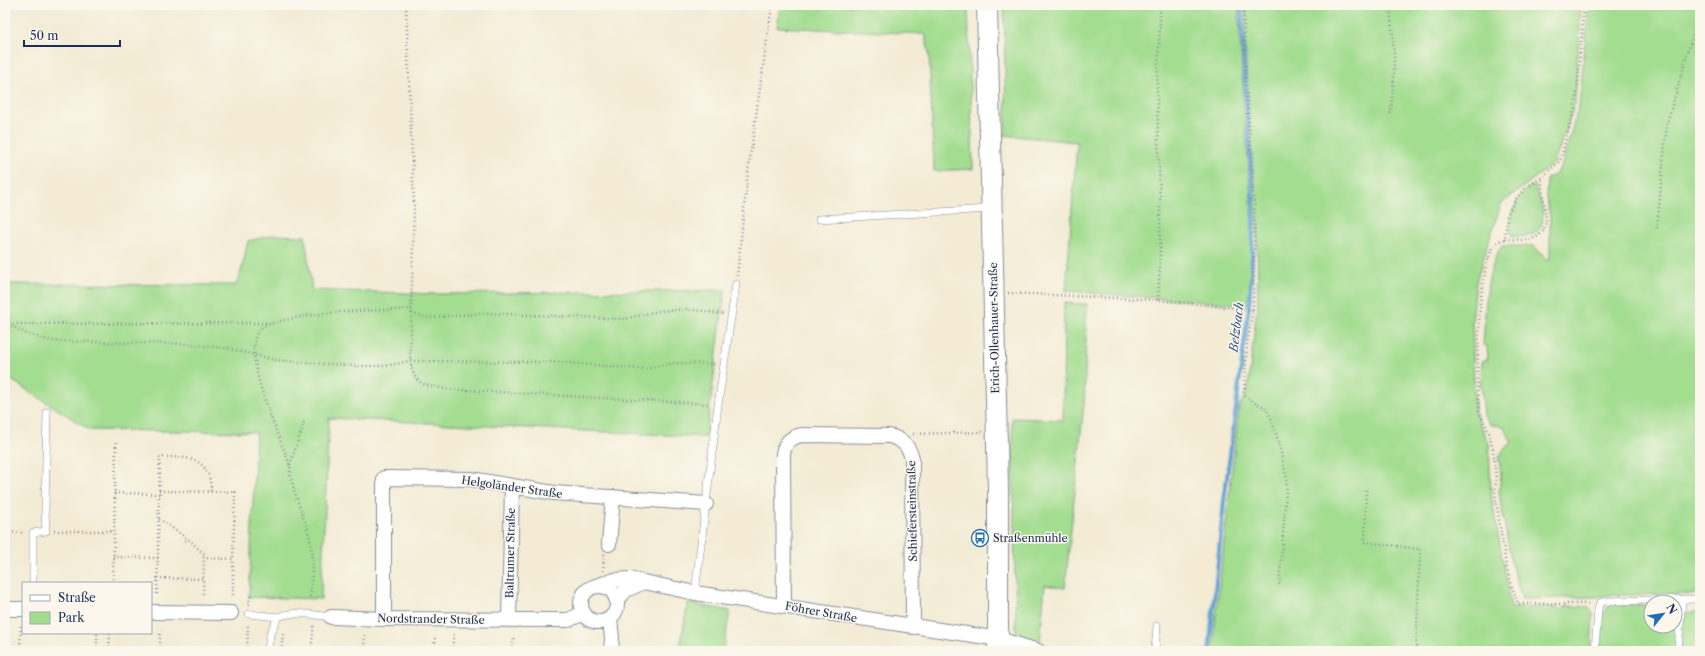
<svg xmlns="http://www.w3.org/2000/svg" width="1705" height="656" font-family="'Libre Caslon Text',serif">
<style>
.green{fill:#a3dd90;stroke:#5f8677}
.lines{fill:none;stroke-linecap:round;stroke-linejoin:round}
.stream{stroke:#5ea2d3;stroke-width:4}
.lane-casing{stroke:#878d99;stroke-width:8}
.street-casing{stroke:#878d99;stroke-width:16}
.secondary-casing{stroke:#878d99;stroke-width:22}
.path{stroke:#878d99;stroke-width:2.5;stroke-dasharray:1 3;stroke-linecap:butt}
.lane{stroke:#fff;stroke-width:7}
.street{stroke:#fff;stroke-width:14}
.secondary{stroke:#fff;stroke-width:20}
.labels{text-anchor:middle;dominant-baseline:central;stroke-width:3;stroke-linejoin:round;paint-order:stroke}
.street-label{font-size:11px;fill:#1b2f5e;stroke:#fbf7ec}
.poi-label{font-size:11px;fill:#1b2f5e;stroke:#fbf7ec;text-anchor:start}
.water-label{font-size:12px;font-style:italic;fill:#325787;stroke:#fbf7ec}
</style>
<rect width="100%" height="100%" fill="#fbf7ec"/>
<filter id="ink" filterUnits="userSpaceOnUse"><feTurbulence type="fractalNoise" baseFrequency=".025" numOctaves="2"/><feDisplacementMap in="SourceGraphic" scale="8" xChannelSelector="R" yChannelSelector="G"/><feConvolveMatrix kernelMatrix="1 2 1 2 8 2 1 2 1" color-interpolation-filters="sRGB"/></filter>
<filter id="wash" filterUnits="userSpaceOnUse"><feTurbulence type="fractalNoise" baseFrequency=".012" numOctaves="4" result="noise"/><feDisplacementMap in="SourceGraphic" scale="16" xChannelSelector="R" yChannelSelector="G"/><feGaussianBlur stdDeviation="0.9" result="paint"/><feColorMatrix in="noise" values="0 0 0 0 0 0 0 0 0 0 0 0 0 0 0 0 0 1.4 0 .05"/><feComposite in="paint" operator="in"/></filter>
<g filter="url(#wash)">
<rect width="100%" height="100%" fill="#f3ebd4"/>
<path class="green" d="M 780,5 L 968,5 L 973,169 L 934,171 L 929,52 L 925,34 L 777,27 Z
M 1004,5 L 1238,5 L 1244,106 L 1252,215 L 1250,305 L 1066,291 L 1077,142 L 1003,135 L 1006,132 Z
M 1245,5 L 1581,5 L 1575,104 L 1554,163 L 1501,204 L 1476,282 L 1472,322 L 1475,412 L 1489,444 L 1491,495 L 1511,608 L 1556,607 L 1561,610 L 1567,606 L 1588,607 L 1593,614 L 1591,651 L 1212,651 L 1239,407 L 1248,388 L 1256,315 L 1258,309 L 1257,217 L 1246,81 Z
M 1589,5 L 1700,5 L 1700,594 L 1611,595 L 1596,597 L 1522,599 L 1512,566 L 1499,493 L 1501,475 L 1499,457 L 1504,449 L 1512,443 L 1504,426 L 1491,425 L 1484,416 L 1481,382 L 1482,361 L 1488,359 L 1487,346 L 1483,345 C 1486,315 1484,270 1502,246 L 1534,246 L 1546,259 L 1550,259 L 1550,216 L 1546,198 L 1547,178 L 1555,175 L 1562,165 L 1579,105 Z
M 1532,186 L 1535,187 C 1541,201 1551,228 1531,235 C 1525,237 1517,236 1512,236 C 1506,221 1518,193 1532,186 Z
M 274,235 L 305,236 L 312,290 L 435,294 L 725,290 L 706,437 L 329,418 L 321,599 L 249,597 L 256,432 L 90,430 L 5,376 L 5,284 L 236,285 L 242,269 L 248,241 Z
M 1064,303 L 1087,304 L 1084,403 L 1065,588 L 1045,585 L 1040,642 L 1016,632 L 1012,418 L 1063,420 Z
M 688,603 L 730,611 L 723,651 L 679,651 Z
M 1610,605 L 1646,605 L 1646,613 L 1651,613 L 1651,626 L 1675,626 L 1675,613 L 1700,612 L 1700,651 L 1600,651 L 1602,615 Z"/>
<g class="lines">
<path class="stream" d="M 1209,651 L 1224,501 L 1250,298 L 1254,214 L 1245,81 L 1241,5"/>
</g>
</g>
<g filter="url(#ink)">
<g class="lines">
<g class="lane-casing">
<path id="lane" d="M 819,219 L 989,209
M 33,583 L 33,533 L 46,531 L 45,511 L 47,412
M 695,593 L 718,405 L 736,284
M 249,614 L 278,617
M 278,617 C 293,610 315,615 331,617
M 268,651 L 270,634 L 278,617
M 1155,651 L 1157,626
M 1595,651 L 1598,609 L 1600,603 L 1605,601 L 1700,599
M 1678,651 L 1682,600"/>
</g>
<g class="street-casing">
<path id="street" d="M 609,544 L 613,497
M581 604a18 18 0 1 1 36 0a18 18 0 1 1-36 0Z
M 596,586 L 615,580 L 630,579 L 695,593 L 999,639 L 1038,651
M 617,600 L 626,590 L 644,582
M 784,605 L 783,454 C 785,442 790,438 801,435 L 889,436 C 902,439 908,445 912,458 L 913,627
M 5,609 L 23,609
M 151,612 L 231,613
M 331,617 L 384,619 L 568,620 L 584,613
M 384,619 L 384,478 L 471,479 L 554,493 L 706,504
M 610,619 L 612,638 L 611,651
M 509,620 L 512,487"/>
</g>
<g class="secondary-casing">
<path id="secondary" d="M 987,5 L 998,488 L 998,651"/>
</g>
<path class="path" d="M 406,5 L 414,206 L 410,361 C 415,386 422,384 445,389 L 709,404
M 1243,5 L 1247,104 L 1255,214 L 1253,310 L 1247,345 L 1244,395 L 1255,403 L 1265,407 L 1271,418 L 1278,440 L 1287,479 L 1279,587
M 1389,5 C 1395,41 1396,78 1390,114
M 1584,5 L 1576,102 L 1560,161 L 1542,177 L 1524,189 L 1515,200 L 1507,215 L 1505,239 L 1499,241 L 1492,248 L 1486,266 L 1480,303 L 1477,383 L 1479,412 L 1489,433 L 1494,454 L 1496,480 L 1495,493 L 1506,565 L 1512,587 L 1518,604 L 1591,604
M 1657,228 L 1667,123 L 1700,11
M 1505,239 C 1511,239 1518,240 1524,240 C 1550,238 1547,220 1544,201 C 1542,193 1542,185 1542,177
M 737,276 L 748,171 L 772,5
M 1008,293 L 1158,300 L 1253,310
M 1158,300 C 1163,230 1158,161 1157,90 C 1157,62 1161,34 1160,5
M 412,313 L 426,318 L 484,313 L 624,319 L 659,311 L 688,309 L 723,314
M 5,324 L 272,323
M 8,324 L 29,335 L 52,341 L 185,344 L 227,348 L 275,360 L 354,366 L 385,366 L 410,361 L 555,362 L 644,369 L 674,363 L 716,364
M 913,434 L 982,432
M 290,465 L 305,419
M 1366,490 L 1365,542 L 1420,549 L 1416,651
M 159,491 L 235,492 L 233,559 L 204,558
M 114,493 L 159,494
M 159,519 L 188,539 L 204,554 L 203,595
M 54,531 L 114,531
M 5,532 L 25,533
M 185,541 L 188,539
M 113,557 L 158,558
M 603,571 L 604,554
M 157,578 L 203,579
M 113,583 L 116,441
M 157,594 L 160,457 C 188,457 210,456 211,491
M 233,595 L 233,559
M 310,597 C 312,575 314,555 309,534 C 304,516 296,500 292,482 C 290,476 291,470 289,464 C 281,437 236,349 262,327 C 265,325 270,324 274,323 C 318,310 366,311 412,309
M 249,605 L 250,596
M 365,635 L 364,646 L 365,651
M 12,651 L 14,651
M 20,651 L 21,626
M 97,651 L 97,633
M 109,651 L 110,633
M 160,651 L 160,630
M 247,651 L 248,624
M 281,651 L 283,633
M 311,651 L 314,624
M 434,651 L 435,636
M 452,651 L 454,632
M 512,651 L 514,637"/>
<use href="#lane" class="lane"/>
<use href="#street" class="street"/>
<use href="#secondary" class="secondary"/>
</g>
</g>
<defs>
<g id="bus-ring" transform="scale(0.9)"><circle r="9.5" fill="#fbf7ec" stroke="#1f6fb2" stroke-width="1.5"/><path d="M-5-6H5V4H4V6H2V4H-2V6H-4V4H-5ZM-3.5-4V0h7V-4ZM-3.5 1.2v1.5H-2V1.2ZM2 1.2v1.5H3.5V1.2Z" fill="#1f6fb2"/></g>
</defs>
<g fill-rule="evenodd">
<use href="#bus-ring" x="980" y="538"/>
</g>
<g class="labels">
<g class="street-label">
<text transform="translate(994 328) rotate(-91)">Erich-Ollenhauer-Straße</text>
<text transform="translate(512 487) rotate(8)">Helgoländer Straße</text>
<text transform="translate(912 511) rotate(-91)">Schiefersteinstraße</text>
<text transform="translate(510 553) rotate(-89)">Baltrumer Straße</text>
<text transform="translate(821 612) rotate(10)">Föhrer Straße</text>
<text transform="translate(431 619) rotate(1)">Nordstrander Straße</text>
</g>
<g class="poi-label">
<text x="993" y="538">Straßenmühle</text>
</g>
<g class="water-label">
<text transform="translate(1236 327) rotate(-83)">Belzbach</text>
</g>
</g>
<rect width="1705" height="656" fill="none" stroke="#fbf7ec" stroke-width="20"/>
<rect x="22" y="582" width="130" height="52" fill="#fbf7ec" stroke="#a1a7b3"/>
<rect x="30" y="595" width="20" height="6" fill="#ffffff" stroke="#a1a7b3"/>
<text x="58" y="602" font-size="12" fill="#1b2f5e">Straße</text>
<rect x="30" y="612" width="20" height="12" fill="#a3dd90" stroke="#a1a7b3"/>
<text x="58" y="622" font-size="12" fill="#1b2f5e">Park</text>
<g transform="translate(1663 614) rotate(60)"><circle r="19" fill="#fbf7ec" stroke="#a1a7b3"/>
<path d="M0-3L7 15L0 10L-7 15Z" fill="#1f6fb2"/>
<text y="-6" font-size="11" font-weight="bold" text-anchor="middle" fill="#1b2f5e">N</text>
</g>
<path d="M24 40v6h96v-6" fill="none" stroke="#1b2f5e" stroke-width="2"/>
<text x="30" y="40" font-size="12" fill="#1b2f5e" stroke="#fbf7ec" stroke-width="3" paint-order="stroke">50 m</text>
</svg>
